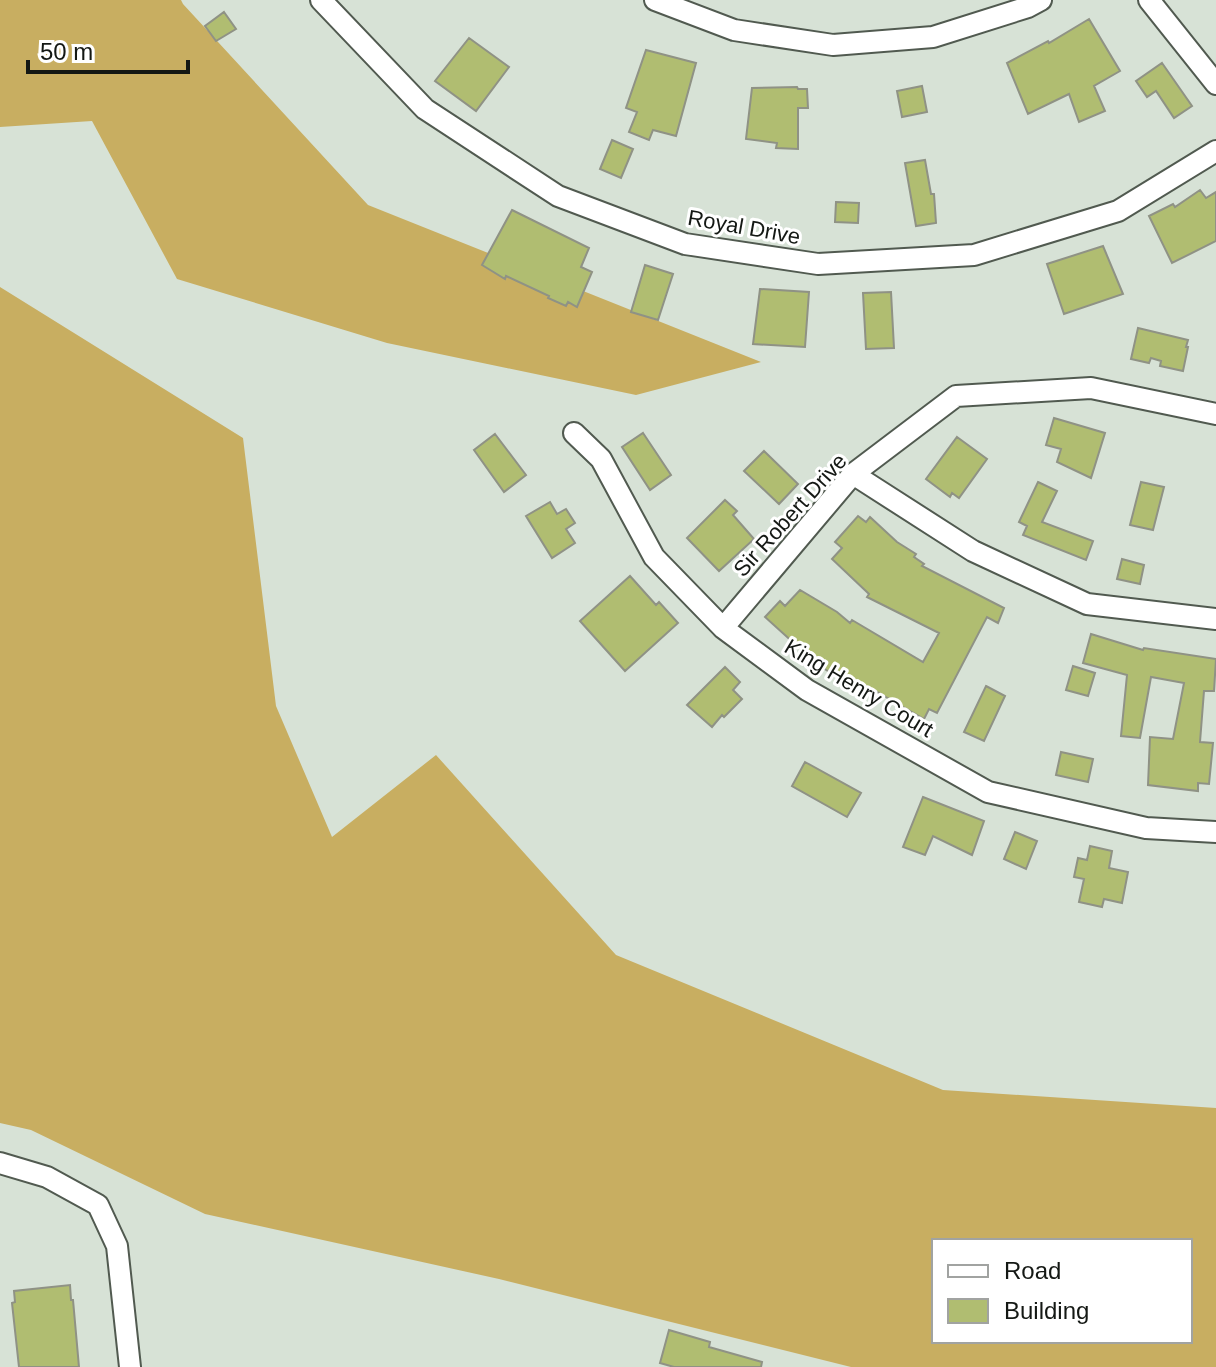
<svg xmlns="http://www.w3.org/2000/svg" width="1216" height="1367" font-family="Helvetica,sans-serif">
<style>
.forest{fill:#c8ae61;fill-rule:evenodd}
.building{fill:#b0bd71;stroke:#8f9285;stroke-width:2}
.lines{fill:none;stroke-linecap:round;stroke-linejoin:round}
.minor-casing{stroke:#515a50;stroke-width:24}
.minor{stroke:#fff;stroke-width:20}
.labels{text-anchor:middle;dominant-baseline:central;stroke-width:6;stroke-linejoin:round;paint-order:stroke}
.street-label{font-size:22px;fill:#141814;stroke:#fff}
</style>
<rect width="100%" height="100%" fill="#d7e2d6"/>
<path class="forest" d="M 0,0 L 181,0 L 183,4 L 368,205 L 761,362 L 636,395 L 387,343 L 177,279 L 92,121 L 0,127 Z
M 0,287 L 243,438 L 276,706 L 332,837 L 436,755 L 616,955 L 943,1090 L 1216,1108 L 1216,1367 L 851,1367 L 499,1279 L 205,1214 L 31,1130 L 0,1123 ZM 1190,1241 L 1190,1341 L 934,1341 L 934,1241 Z"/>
<path class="building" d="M 224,12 L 236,29 L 216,41 L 205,26 Z
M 1089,19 L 1120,71 L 1094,86 L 1105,111 L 1079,122 L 1069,94 L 1028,114 L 1007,63 L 1048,41 L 1049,43 Z
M 469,38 L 509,67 L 476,111 L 435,81 Z
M 646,50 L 696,63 L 676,136 L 653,130 L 649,140 L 629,132 L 637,112 L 626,108 Z
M 1162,63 L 1192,106 L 1174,118 L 1156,91 L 1147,97 L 1136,81 Z
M 922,86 L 927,112 L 902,117 L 897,91 Z
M 797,87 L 798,89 L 807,89 L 808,108 L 798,108 L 798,149 L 776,148 L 777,143 L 746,139 L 752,88 Z
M 612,140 L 633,149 L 621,178 L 600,169 Z
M 925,160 L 931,194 L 934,194 L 936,223 L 916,226 L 905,163 Z
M 1200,190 L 1206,198 L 1216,192 L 1216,241 L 1172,263 L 1149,216 L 1173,204 L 1175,207 Z
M 836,202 L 859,203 L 858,223 L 835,222 Z
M 512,210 L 589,248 L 581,267 L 592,272 L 577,307 L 568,302 L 566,306 L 548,298 L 549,296 L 506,276 L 505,279 L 482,265 Z
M 1103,246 L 1123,294 L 1064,314 L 1047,264 Z
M 645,265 L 673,274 L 658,320 L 631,312 Z
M 760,289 L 809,292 L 805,347 L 753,344 Z
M 891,292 L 894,348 L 866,349 L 863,293 Z
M 1138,328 L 1188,340 L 1186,347 L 1188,347 L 1183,371 L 1160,366 L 1161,361 L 1151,358 L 1149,363 L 1131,359 Z
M 1054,418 L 1105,433 L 1091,478 L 1057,462 L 1061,449 L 1046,445 Z
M 643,433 L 671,475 L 650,490 L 622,447 Z
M 495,434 L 526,475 L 504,492 L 474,450 Z
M 957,437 L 987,459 L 959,498 L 952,493 L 950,497 L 926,479 Z
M 764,451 L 798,484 L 779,504 L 744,471 Z
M 1038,482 L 1057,491 L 1042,522 L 1093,541 L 1086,560 L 1023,535 L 1027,526 L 1019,522 Z
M 1141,482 L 1164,487 L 1153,530 L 1130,525 Z
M 725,500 L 737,511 L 733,515 L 754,539 L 719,571 L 687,538 Z
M 550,502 L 557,514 L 566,509 L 575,523 L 566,529 L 575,543 L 552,558 L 526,516 Z
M 858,516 L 866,522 L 870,517 L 897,542 L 916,554 L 914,557 L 924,564 L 922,566 L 1004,608 L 998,623 L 987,617 L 937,713 L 929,709 L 924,719 L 872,689 L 869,694 L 846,680 L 845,682 L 806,657 L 807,655 L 765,617 L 780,601 L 785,606 L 800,590 L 837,612 L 850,623 L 852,620 L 923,662 L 939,633 L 867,597 L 869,594 L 832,559 L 842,548 L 835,542 Z
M 1122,559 L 1144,565 L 1140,584 L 1117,579 Z
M 630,576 L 656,605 L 659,602 L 678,623 L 625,671 L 580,621 Z
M 1091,634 L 1143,650 L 1144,648 L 1216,659 L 1214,691 L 1204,691 L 1200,742 L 1213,743 L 1209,784 L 1198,783 L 1198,791 L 1148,785 L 1150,737 L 1173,739 L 1184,683 L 1151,677 L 1140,738 L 1121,736 L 1127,675 L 1083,663 Z
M 1073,666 L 1095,673 L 1088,696 L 1066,690 Z
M 725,667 L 740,682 L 733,690 L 742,699 L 724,717 L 722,715 L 712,727 L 687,705 Z
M 986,686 L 1005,696 L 984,741 L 964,732 Z
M 1061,752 L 1093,759 L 1088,782 L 1056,775 Z
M 805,762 L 861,793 L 847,817 L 792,786 Z
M 923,797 L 984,821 L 972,855 L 933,836 L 925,855 L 903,847 Z
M 1015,832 L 1037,841 L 1026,869 L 1004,859 Z
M 1090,846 L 1112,851 L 1109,868 L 1128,872 L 1122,903 L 1104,899 L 1102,907 L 1079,902 L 1084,879 L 1074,877 L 1078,858 L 1087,860 Z
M 70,1285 L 71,1300 L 73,1300 L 79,1367 L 19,1367 L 12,1303 L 15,1302 L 14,1291 Z
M 669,1330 L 710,1342 L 709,1347 L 762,1362 L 761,1367 L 674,1367 L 660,1363 Z"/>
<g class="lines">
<g class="minor-casing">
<path id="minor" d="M 321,0 L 425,109 L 558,196 L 685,244 L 818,264 L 974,255 L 1118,211 L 1216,151
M 655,0 L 734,30 L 833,45 L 933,37 L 1028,7 L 1041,0
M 1149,0 L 1216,84
M 574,433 L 601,459 L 654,557 L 723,628 L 807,690 L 988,792 L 1146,828 L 1216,832
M 853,474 L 973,551 L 1087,604 L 1216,619
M 723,628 L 853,474 L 956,396 L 1091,388 L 1216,414
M 0,1163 L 47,1177 L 98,1205 L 117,1246 L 130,1367"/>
</g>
<use href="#minor" class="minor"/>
</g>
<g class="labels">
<g class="street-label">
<text transform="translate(744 227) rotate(10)">Royal Drive</text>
<text transform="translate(790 515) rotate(-48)">Sir Robert Drive</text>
<text transform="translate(859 688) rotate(31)">King Henry Court</text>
</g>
</g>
<rect x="932" y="1239" width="260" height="104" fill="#ffffff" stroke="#a1a3a1" stroke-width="2"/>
<rect x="948" y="1265" width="40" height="12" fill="#ffffff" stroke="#a1a3a1" stroke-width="2"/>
<text x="1004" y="1279" font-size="24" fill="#141814">Road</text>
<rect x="948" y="1299" width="40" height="24" fill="#b0bd71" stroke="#a1a3a1" stroke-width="2"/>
<text x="1004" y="1319" font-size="24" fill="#141814">Building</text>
<path d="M28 60v12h160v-12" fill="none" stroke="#141814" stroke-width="4"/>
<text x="40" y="60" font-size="24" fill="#141814" stroke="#ffffff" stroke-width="6" paint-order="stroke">50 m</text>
</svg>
